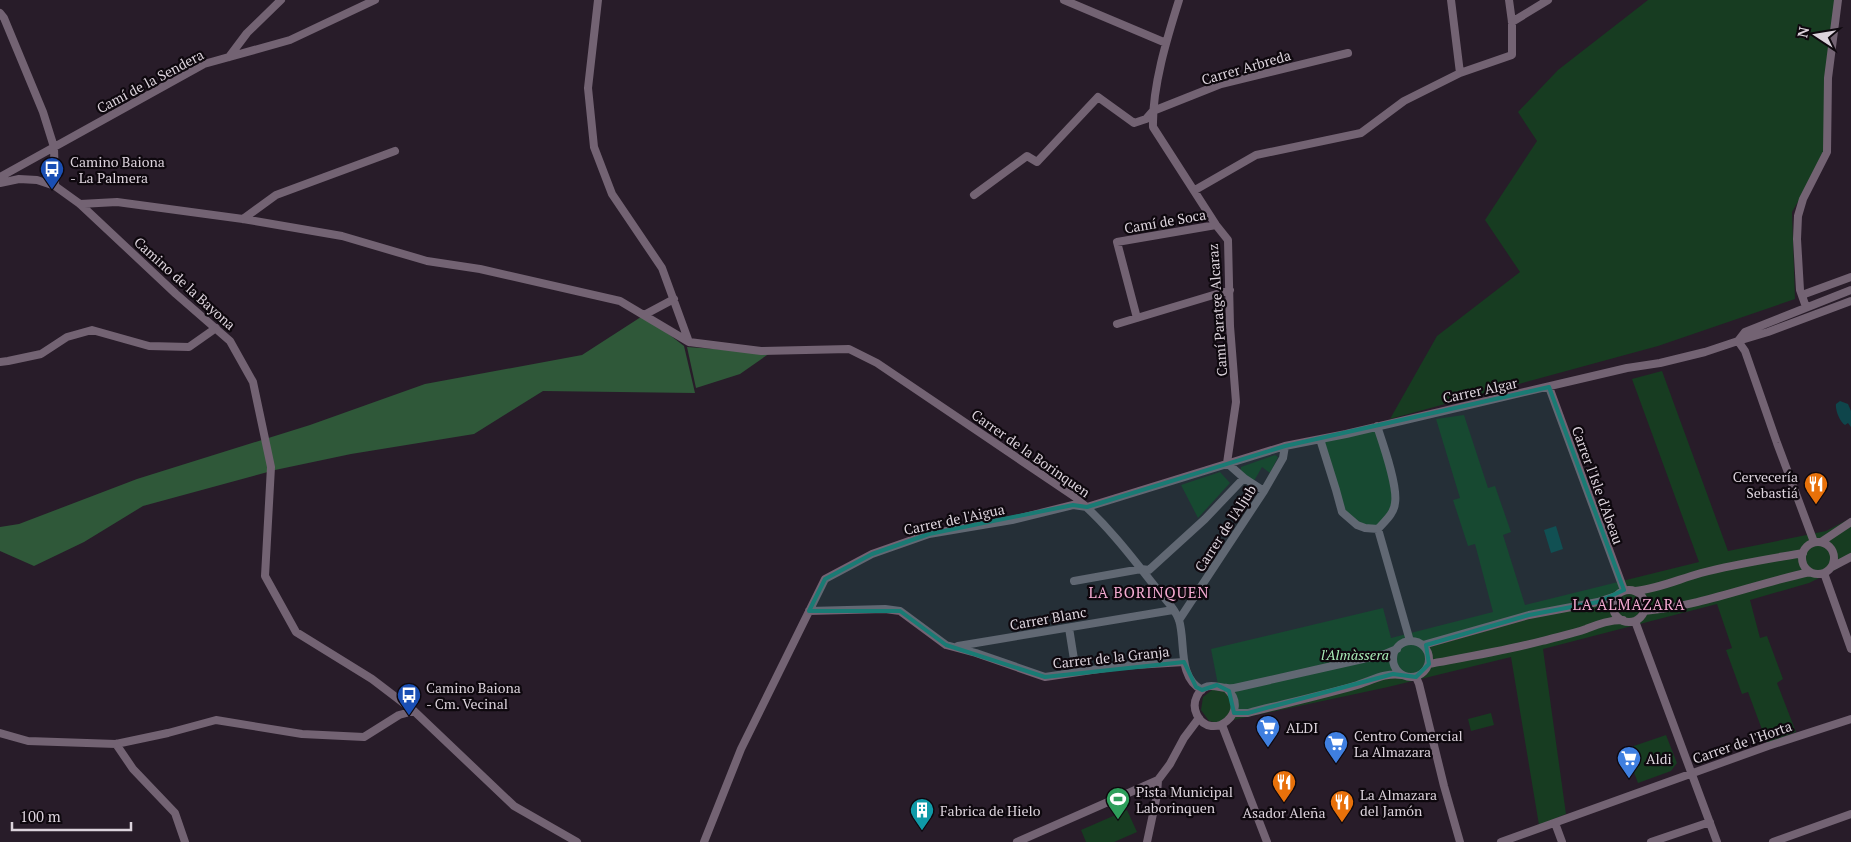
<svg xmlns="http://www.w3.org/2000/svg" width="1851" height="842" font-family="'PT Serif',serif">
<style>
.green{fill:#173c21}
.forest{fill:#2f5839}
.water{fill:#0f454b}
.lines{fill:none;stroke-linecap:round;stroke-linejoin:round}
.minor{stroke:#736373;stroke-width:8}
.marked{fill:#197b74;fill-opacity:0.2;stroke:#197b74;stroke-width:4;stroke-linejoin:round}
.labels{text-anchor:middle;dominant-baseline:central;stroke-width:4.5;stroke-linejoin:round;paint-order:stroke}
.street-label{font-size:14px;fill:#dcd3dc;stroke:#0e080e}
.poi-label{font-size:14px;fill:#dcd3dc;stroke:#0e080e;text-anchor:start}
.park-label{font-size:14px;font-style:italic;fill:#aaedb8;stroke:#0e080e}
.neighbourhood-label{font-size:15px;letter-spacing:1px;fill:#f5abd2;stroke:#0e080e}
</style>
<rect width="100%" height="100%" fill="#281c29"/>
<path class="green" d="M 1648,0 L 1840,0 L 1828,78 L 1827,152 L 1792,212 L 1795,299 L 1658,346 L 1390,419 L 1437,336 L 1520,272 L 1485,220 L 1537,141 L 1518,112 L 1558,70 Z
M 1662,371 L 1728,551 L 1826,531 L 1851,518 L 1851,560 L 1837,569 L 1809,583 L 1750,600 L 1760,638 L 1767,636 L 1783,679 L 1777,683 L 1796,732 L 1767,743 L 1748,692 L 1742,694 L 1726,650 L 1732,648 L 1717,604 L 1543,649 L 1566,814 L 1539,825 L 1511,657 L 1388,687 L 1219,723 L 1209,721 L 1201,710 L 1203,697 L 1212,690 L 1219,690 L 1211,649 L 1383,608 L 1391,638 L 1493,612 L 1475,544 L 1468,546 L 1453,500 L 1460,498 L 1436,419 L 1464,415 L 1488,488 L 1495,486 L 1511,532 L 1503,535 L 1525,605 L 1699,562 L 1632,379 Z
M 1377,426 L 1395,503 L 1378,529 L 1366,528 L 1342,512 L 1320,439 Z
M 1275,455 L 1278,457 L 1270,473 L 1262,467 L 1254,481 L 1241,471 L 1241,467 Z
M 1220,472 L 1230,483 L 1198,518 L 1181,485 Z
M 1491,713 L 1494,725 L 1471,731 L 1468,719 Z
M 1666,735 L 1677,763 L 1671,771 L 1638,783 L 1625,749 Z
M 1127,810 L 1137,832 L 1114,842 L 1086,842 L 1081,830 Z"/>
<path class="forest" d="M 644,315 L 684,346 L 695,393 L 543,391 L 474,434 L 351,454 L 275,470 L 143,506 L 84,542 L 34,566 L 0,551 L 0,527 L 19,524 L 137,479 L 310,425 L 425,384 L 582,355 Z
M 687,347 L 770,353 L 740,374 L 696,388 Z"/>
<path class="water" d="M 1840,401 L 1848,404 L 1851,411 L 1851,427 L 1848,423 L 1845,425 C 1840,422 1835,410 1836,404 Z
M 1556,526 L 1563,549 L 1551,553 L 1544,530 Z"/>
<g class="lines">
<path class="minor" d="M 598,0 L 588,88 L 594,147 L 612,194 L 662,268 L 689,342 L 761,351 L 849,349 L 877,363 L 1075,497 C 1106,523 1132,557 1157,589 C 1164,598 1175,608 1179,620 C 1186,642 1177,677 1202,690
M 1064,0 L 1166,43
M 1179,0 C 1167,38 1152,87 1153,127 L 1216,225 L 1228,240 L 1230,326 L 1236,402 L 1227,463
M 1451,0 L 1460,73
M 0,13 L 4,18 L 43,112 L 54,147 L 55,186
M 1512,22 L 1548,0
M 229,57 L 247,33 L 281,0
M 0,177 L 204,64 L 290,40 L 375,0
M 0,183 L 19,179 L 37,180 L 55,186 L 80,204 L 176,294 L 230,341 L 253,382 L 271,467 L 265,576 L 296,632 L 372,679 L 414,711 L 514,806 L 577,842
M 1195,190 L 1256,155 L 1361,133 L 1404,101 L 1460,73 L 1512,55 L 1512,22 L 1509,0
M 974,195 L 1027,156 L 1037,162 L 1098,97 L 1134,123 L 1146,119 L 1153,111 L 1221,84 L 1348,53
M 80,204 L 117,202 L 243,219 L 342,236 L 427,261 L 480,269 L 620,301 L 689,342
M 243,219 L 276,195 L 395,151
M 1802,295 L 1851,277
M 1806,307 L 1800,290 L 1797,239 L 1798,216 L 1803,199 L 1827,152 L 1828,78 L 1838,0
M 644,315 L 674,299
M 1137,318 L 1117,242 L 1216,225
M 1117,324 L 1230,290
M 0,362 L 8,361 L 41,354 L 67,337 L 92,330 L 149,346 L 189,347 L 216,328
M 1549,387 L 1624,590
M 1320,439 L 1336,490 L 1342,512 L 1357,525 L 1365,528 L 1378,529 C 1385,521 1394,514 1395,503 C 1398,486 1383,444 1377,426
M 1227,463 L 1244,478 L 1264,491
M 1378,529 L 1410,641
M 1814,542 L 1777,443 L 1745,351 L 1738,341 L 1768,332 L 1851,301
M 1821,542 L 1851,522
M1802 558a16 16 0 1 1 32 0a16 16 0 1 1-32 0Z
M 1832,567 L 1851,557
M 1824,573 L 1851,649
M 1074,581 L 1141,569 L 1149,570 L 1205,519 L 1244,478
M1613 606a16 16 0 1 1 32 0a16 16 0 1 1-32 0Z
M 1635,591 C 1658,589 1679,579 1701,573 C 1735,564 1769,559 1803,553
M 809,611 L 885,609 L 900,611 L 946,645 L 976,653 L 1045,677 L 1119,666 L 1184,662
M 1644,611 C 1702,606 1754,584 1810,572
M 1179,620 L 1264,491 L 1283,458 L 1285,446
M 1635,621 L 1717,842
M 1069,628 L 1076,672
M1393 659a18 18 0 1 1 36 0a18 18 0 1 1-36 0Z
M 1423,645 L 1529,615 L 1598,602 L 1616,596
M 958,646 L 1173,610
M 1429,664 C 1467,657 1504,651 1542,641 C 1556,637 1572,634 1586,629 C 1599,624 1609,620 1623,620
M 1416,677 L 1419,684 L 1444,786 L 1460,842
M 1226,688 C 1253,712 1211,743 1197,715 C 1194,709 1194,702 1197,696 C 1205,681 1215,687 1227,688 C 1231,689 1235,688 1239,687 L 1385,654 L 1397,649
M 1234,713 L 1248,713 C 1283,704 1319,696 1354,686 C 1371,681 1385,672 1402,675
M 1222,725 L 1267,842
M 0,733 L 28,741 L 116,744 L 168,733 L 216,720 L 302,734 L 364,737 L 399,715 L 414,711
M 116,744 L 133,769 L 175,813 L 185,842
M 1555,823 L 1562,842
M 704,842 L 741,749 L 825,579 L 872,554 L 929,534 L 1012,520 L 1073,505 L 1087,507 L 1285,446 L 1346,434 L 1627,368 L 1660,363 L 1705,352 L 1738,341 L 1745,332 L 1851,290
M 1017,842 L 1158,780
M 1147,842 L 1157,795 L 1158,780 L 1170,764 L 1184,738 L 1199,718
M 1501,842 L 1768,746 L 1851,719
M 1651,842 L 1710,822
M 1773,842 L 1851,814"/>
</g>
<path class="marked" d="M 1549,387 L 1624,590 L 1598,602 L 1529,615 L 1426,645 L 1429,664 L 1416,677 L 1393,674 L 1248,713 L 1234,713 L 1229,691 L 1217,685 L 1202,690 L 1196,687 L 1184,662 L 1045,677 L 946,645 L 900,611 L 809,611 L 825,579 L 872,554 L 929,534 L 1073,505 L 1087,507 L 1285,446 Z"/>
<defs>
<g id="bus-pin" transform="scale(1.25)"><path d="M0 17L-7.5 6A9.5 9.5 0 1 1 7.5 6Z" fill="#1a4fb4" stroke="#0e080e"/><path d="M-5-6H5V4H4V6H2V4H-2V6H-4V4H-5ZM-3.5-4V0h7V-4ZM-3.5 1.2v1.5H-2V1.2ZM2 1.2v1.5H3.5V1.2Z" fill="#fff"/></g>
<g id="restaurant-pin" transform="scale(1.25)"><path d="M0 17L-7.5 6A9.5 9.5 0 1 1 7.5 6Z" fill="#e8710a" stroke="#0e080e"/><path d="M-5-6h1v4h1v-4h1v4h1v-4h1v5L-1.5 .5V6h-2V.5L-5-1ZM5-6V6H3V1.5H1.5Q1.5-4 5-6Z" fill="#fff"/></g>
<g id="supermarket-pin" transform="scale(1.25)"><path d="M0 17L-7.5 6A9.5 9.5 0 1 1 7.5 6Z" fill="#3f7fe0" stroke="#0e080e"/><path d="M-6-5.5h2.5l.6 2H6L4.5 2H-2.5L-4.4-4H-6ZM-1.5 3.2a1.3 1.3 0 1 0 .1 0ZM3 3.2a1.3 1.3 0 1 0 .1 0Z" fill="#fff"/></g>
<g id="stadium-pin" transform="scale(1.25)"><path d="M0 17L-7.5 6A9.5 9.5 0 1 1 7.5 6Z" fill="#2e9e5b" stroke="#0e080e"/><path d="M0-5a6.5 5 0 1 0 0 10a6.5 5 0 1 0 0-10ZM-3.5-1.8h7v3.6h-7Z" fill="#fff"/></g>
<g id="building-pin" transform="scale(1.25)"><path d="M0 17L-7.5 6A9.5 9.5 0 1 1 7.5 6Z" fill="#0f9aa8" stroke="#0e080e"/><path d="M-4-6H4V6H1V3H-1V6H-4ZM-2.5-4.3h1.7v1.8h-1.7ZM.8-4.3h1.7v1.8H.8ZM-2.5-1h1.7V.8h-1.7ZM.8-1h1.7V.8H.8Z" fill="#fff"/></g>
</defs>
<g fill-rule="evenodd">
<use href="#bus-pin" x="52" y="169"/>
<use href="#restaurant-pin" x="1816" y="484"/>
<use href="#bus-pin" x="409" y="695"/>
<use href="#supermarket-pin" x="1268" y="727"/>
<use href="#supermarket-pin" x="1336" y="743"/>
<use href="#supermarket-pin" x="1629" y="758"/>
<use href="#restaurant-pin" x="1284" y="782"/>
<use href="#stadium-pin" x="1118" y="799"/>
<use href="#restaurant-pin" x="1342" y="802"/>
<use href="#building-pin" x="922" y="810"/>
</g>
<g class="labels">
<g class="street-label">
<text transform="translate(1246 67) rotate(-16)">Carrer Arbreda</text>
<text transform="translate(150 81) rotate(-28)">Camí de la Sendera</text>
<text transform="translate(1165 221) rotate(-10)">Camí de Soca</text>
<text transform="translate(185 283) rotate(42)">Camino de la Bayona</text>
<text transform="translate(1217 310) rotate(-94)">Camí Paratge Alcaraz</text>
<text transform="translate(1480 390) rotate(-12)">Carrer Algar</text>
<text transform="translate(1031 453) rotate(35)">Carrer de la Borinquen</text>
<text transform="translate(1598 485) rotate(70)">Carrer l'Isle d'Abeau</text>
<text transform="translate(954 519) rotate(-12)">Carrer de l'Aigua</text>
<text transform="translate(1225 528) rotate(-57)">Carrer de l'Aljub</text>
<text transform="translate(1048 618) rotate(-10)">Carrer Blanc</text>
<text transform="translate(1111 657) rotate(-6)">Carrer de la Granja</text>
<text transform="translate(1742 742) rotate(-19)">Carrer de l'Horta</text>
</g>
<g class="poi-label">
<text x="70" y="161">Camino Baiona<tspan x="70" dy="16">- La Palmera</tspan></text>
<text x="1798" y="476" text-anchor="end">Cervecería<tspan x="1798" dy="16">Sebastiá</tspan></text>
<text x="426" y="687">Camino Baiona<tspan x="426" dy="16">- Cm. Vecinal</tspan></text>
<text x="1286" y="727">ALDI</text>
<text x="1354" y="735">Centro Comercial<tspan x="1354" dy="16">La Almazara</tspan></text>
<text x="1646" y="758">Aldi</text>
<text x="1136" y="791">Pista Municipal<tspan x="1136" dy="16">Laborinquen</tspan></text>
<text x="1360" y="794">La Almazara<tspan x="1360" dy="16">del Jamón</tspan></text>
<text x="940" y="810">Fabrica de Hielo</text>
<text x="1284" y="812" text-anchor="middle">Asador Aleña</text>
</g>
<g class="park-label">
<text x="1355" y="654">l'Almàssera</text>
</g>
<g class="neighbourhood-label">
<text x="1149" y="592">LA BORINQUEN</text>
<text x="1629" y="604">LA ALMAZARA</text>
</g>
</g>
<g transform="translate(1816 35) rotate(282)" stroke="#0e080e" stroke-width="4" paint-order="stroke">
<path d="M0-4L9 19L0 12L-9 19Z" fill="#dcd3dc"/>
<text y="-8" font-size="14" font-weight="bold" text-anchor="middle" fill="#dcd3dc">N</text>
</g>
<path d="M12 822v8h119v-8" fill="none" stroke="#dcd3dc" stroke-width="2.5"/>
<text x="20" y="822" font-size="15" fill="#dcd3dc" stroke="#0e080e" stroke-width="4" paint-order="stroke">100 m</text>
</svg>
